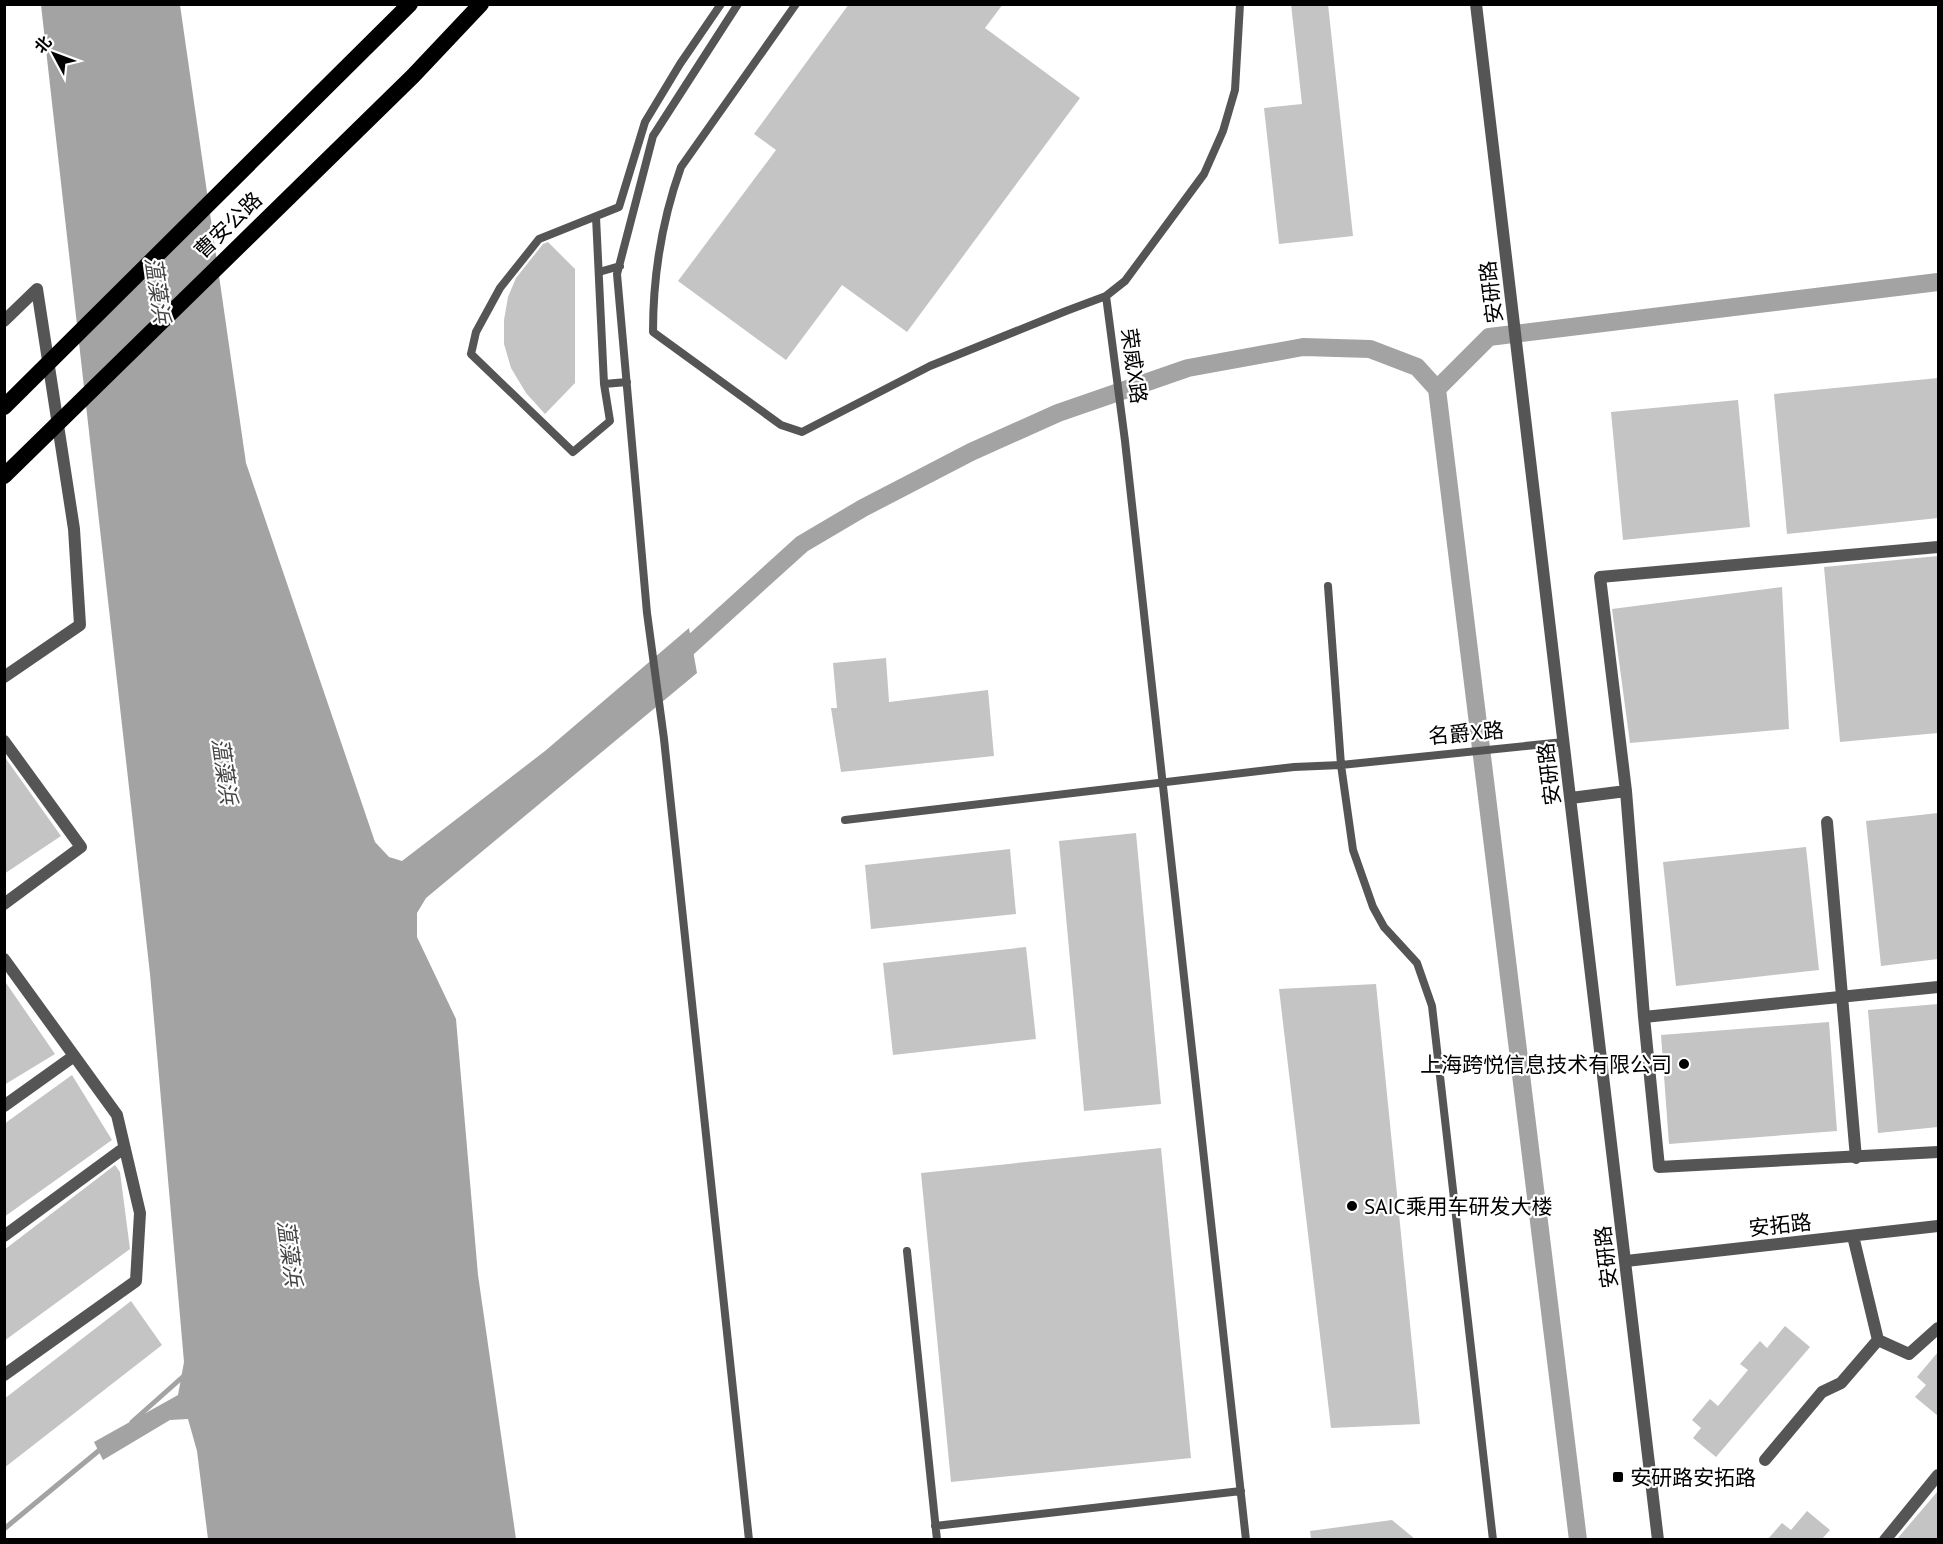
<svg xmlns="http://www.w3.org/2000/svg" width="1943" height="1544" font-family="'PT Sans','Noto Sans SC',sans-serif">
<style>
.water{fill:#a3a3a3}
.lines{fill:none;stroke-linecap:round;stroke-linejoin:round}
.stream{stroke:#a3a3a3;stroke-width:5}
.canal{stroke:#a3a3a3;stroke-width:18}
.building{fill:#c4c4c4}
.service{stroke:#555;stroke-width:8}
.minor{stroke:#555;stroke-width:12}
.trunk{stroke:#000;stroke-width:16}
.poi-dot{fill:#000;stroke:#fff;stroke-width:2}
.labels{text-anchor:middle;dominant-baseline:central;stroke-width:4.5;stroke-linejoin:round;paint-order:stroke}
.street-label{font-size:21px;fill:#000;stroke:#fff}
.poi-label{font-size:21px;fill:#000;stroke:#fff;text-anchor:start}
.water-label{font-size:22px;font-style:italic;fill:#444;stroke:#fff}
</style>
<rect width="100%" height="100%" fill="#fff"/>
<path class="water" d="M 41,5 L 180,5 L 246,463 L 375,842 L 389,857 L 402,861 L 545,751 L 689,628 L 697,673 L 426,898 L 417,913 L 417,937 L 456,1019 L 478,1275 L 516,1539 L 208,1539 L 197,1451 L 188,1419 L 170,1420 L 103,1460 L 94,1442 L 178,1395 L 184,1362 L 150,974 Z"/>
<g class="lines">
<path class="stream" d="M 132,1422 L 186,1374
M 4,1529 L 102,1448"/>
<path class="canal" d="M 1437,389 L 1489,337 L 1938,282
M 675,659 L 802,544 L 863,508 L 971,452 L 1058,413 L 1188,368 L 1303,347 L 1370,349 L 1417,367 L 1437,389 L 1578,1540"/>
</g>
<path class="building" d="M 849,4 L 1003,4 L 985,28 L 1080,98 L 907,332 L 842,285 L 786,360 L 678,281 L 776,150 L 754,134 Z
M 1291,4 L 1328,4 L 1353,236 L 1279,244 L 1264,108 L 1302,104 Z
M 548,242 L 575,269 L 575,383 L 545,414 L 526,393 L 511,368 L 504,344 L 504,320 L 508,297 L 516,278 L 543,244 Z
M 1938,378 L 1938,518 L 1787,534 L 1774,394 Z
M 1738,400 L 1750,527 L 1623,540 L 1611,412 Z
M 1938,556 L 1938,733 L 1840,742 L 1824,567 Z
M 1782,587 L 1789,729 L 1630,743 L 1612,609 Z
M 886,658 L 889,702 L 988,690 L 994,756 L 841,772 L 831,708 L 837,708 L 833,663 Z
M 4,756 L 61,836 L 4,874 Z
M 1938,813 L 1938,959 L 1881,966 L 1866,821 Z
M 1136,833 L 1161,1104 L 1084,1111 L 1059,841 Z
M 1806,847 L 1819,970 L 1676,986 L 1663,862 Z
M 1010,849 L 1016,914 L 871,929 L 865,865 Z
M 1026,947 L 1036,1039 L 893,1055 L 883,963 Z
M 4,980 L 55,1054 L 4,1085 Z
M 1376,984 L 1420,1424 L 1331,1428 L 1279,989 Z
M 1938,1004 L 1938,1127 L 1878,1133 L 1868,1010 Z
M 1829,1022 L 1837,1131 L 1669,1144 L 1661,1035 Z
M 72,1075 L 112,1140 L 4,1217 L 4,1124 Z
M 1161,1148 L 1191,1458 L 951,1482 L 921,1173 Z
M 115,1165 L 120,1172 L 130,1249 L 4,1341 L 4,1250 Z
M 131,1301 L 162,1345 L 4,1468 L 4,1399 Z
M 1785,1326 L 1810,1347 L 1716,1457 L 1693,1438 L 1701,1428 L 1692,1420 L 1710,1399 L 1718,1406 L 1748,1370 L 1740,1364 L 1760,1341 L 1767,1348 Z
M 1938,1352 L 1938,1416 L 1915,1397 L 1926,1385 L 1917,1377 Z
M 1938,1491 L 1938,1539 L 1897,1539 Z
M 1807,1511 L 1830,1530 L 1822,1539 L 1768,1539 L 1782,1523 L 1791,1530 Z
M 1392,1520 L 1415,1539 L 1311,1539 L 1310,1531 Z"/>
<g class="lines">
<path class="service" d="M 738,4 L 653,136 L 617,274 L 647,613 L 664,739 L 749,1540
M 796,4 L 681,167 C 662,220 653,276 653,332 L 781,425 L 802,432 L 930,366 L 1066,311 L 1106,296 L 1125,281 L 1204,174 L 1223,131 L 1235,90 L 1240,4
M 596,217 L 604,384
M 599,272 L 620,266
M 1106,296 L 1125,441 L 1246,1540
M 627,382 L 604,384 L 610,421 L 573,452 L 471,354 L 476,332 L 500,288 L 539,239 L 619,207 L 645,122 L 680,64 L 721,4
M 1328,586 L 1341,765 L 1353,850 L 1373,907 L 1384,927 L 1417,963 L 1432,1006 L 1493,1540
M 845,820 L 1294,767 L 1341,765 L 1564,742
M 907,1251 L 937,1540
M 935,1526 L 1241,1491"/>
<path class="minor" d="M 1476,4 L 1658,1540
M 4,321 L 37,289 L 74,529 L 80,625 L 4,677
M 4,741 L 81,847 L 4,904
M 1626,791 L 1600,577 L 1938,547
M 1571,798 L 1626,791 L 1644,1017 L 1938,987
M 1827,822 L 1856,1158
M 4,959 L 117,1115 L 140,1213 L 136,1281 L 4,1375
M 1644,1017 L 1659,1167 L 1938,1152
M 4,1106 L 74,1056
M 4,1236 L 124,1148
M 1853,1236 L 1878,1340 L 1909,1354 L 1938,1328
M 1626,1261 L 1938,1226
M 1765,1460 L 1822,1392 L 1841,1383 L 1878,1340
M 1885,1540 L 1938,1475"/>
<path class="trunk" d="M 4,407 L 410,4
M 4,476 L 413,76 L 481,4"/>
</g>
<g class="poi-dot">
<circle cx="1684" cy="1064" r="6"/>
<circle cx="1352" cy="1206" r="6"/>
<rect x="1612" y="1471" width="12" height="12" rx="3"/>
</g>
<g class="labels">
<g class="street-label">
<text transform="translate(228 225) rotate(-44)">曹安公路</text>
<text transform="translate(1491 292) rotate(-97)">安研路</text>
<text transform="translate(1134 366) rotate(82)">荣威X路</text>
<text transform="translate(1466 733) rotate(-5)">名爵X路</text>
<text transform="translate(1549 774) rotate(-97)">安研路</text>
<text transform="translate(1780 1225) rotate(-6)">安拓路</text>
<text transform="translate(1606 1257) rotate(-97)">安研路</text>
</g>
<g class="poi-label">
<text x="1672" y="1064" text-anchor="end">上海跨悦信息技术有限公司</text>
<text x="1364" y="1206">SAIC乘用车研发大楼</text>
<text x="1630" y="1477">安研路安拓路</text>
</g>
<g class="water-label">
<text transform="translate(158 290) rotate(82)">蕰藻浜</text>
<text transform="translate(225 771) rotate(82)">蕰藻浜</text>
<text transform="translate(290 1253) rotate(83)">蕰藻浜</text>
</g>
</g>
<rect width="1943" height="1544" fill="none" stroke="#000000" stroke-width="12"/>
<g transform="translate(54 54) rotate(311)" stroke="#ffffff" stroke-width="4.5" paint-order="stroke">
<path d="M0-4.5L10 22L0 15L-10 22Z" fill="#000000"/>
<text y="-9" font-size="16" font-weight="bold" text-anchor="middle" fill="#000000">北</text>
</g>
</svg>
